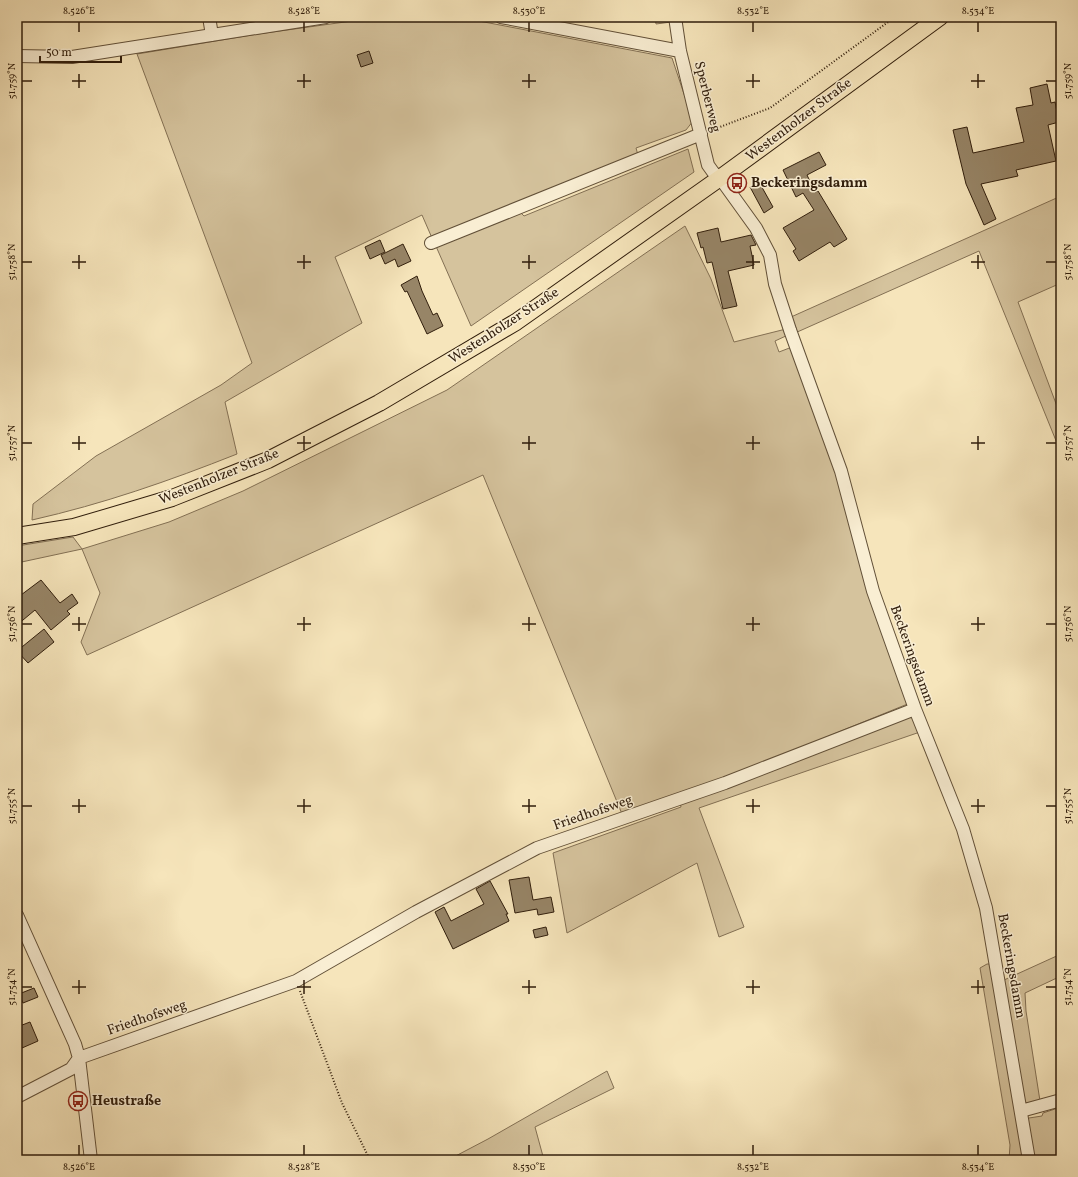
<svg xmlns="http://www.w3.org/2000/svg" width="1078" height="1177" font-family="Vollkorn,serif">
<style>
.green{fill:#d5c39d;stroke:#837054}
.building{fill:#978567;stroke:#311e0c}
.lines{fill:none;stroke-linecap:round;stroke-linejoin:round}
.minor-casing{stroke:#625038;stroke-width:14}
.major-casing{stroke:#311e0c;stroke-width:18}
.path{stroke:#311e0c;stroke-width:2;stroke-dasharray:1 2;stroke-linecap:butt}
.minor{stroke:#f9eed3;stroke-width:12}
.major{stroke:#f6e5bb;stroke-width:16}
.ticks{fill:none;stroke:#311e0c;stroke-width:1.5}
.labels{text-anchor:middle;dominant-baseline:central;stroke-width:3;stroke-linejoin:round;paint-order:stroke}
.street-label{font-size:14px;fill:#311e0c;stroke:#f9eed3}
.poi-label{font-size:14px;font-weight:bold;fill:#311e0c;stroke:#f9eed3;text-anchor:start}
.neatline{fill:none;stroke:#311e0c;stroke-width:1.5}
.ticks-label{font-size:10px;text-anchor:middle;fill:#311e0c}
</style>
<rect width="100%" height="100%" fill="#f6e5bb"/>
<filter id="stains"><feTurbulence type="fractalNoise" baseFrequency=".005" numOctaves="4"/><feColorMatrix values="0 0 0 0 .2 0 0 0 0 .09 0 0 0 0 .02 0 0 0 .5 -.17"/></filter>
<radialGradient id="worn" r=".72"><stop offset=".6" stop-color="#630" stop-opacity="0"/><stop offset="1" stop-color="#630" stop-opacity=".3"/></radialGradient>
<path class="green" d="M 381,17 L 458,17 L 672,58 L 693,121 L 686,130 L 636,148 L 638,155 L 432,238 L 422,215 L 335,257 L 362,323 L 225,402 L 237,454 C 169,481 103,504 32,520 L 33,504 L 96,456 L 221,385 L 252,363 L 137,54 L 258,34 Z
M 655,17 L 671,17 L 671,22 L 656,24 Z
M 688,149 L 694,172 L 471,326 L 435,244 L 518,210 L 524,216 Z
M 1061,196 L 1061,283 L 1018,302 L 1061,417 L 1061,453 L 979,251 L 795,333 L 791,317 Z
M 685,226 L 711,279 L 734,342 L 786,329 L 788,335 L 775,341 L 779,352 L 792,347 L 825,437 L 910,703 L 723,779 L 622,814 L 483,475 L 87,655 L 81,642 L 100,593 L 82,549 L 17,563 L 17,546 L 73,537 L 82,549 L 169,522 L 243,491 L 447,390 Z
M 913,712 L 920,732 L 699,808 L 744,927 L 719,937 L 697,863 L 567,933 L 553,853 L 681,807 L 680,802 Z
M 1061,954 L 1061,976 L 1025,993 L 1026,1011 L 1040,1101 L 1028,1104 L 1023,1100 L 1004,980 Z
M 987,964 L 992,964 L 1025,1160 L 1009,1160 L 1010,1145 L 980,968 Z
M 607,1071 L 614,1088 L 535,1127 L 544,1160 L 448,1160 L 488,1139 Z
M 1061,1107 L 1061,1160 L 1033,1160 L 1026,1121 L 1029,1118 L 1042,1116 L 1043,1113 Z"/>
<path class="building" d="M 369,51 L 373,63 L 361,67 L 357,55 Z
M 1047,84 L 1051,103 L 1055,102 L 1059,122 L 1048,125 L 1056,161 L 1016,170 L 1018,176 L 981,184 L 996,219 L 984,225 L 966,184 L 953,130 L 967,127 L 973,153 L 1024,142 L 1016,108 L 1033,105 L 1030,88 Z
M 819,152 L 826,165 L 807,175 L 815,192 L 818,191 L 847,239 L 834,247 L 830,242 L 799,261 L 793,251 L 796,249 L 783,228 L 814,210 L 803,193 L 796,197 L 783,170 Z
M 759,182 L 773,207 L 764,213 L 750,187 Z
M 718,228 L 721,242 L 751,235 L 756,245 L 750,246 L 754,265 L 728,271 L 737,306 L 723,309 L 712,262 L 707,263 L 703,247 L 701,248 L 697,233 Z
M 380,240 L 385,252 L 370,259 L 365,247 Z
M 403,244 L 411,261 L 398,267 L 395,259 L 385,264 L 381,255 Z
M 417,276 L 422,291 L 433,315 L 437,313 L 443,326 L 427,334 L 407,291 L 405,292 L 401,285 Z
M 41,580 L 60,603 L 72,594 L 78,603 L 67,611 L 70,614 L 51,630 L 35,610 L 17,625 L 17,598 Z
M 44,629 L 54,642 L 28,663 L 17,651 Z
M 529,877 L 533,900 L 551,897 L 554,912 L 538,915 L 537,909 L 515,913 L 509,880 Z
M 490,881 L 508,914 L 506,914 L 509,921 L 453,949 L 435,912 L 444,907 L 451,921 L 484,904 L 476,889 Z
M 546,927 L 548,935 L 535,938 L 533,930 Z
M 34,988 L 38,997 L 23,1003 L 19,994 Z
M 30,1022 L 38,1041 L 22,1048 L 17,1037 L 17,1027 Z"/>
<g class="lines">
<g class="minor-casing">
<path id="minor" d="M 209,17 L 212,35
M 501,17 L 680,51
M 675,17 L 680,51 L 708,165 L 713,172 L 720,178 L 756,228 L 770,255 L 775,284 L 790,330 L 841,471 L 873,591 L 915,709 L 963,829 L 986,908 L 1029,1160
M 17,56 L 72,57 L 326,17
M 431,243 L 701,134
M 17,915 L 75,1044 L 79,1058 L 91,1160
M 17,1097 L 71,1069 L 79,1058 L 296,981 L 416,912 L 537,848 L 725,783 L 915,709
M 1021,1111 L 1061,1100"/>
</g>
<g class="major-casing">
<path id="major" d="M 17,536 L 74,527 L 172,498 L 268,460 L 379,403 L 516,322 L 720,178 L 940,17"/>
</g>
<path class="path" d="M 712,130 L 770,108 L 895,17
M 300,991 L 342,1103 L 370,1160"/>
<use href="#minor" class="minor"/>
<use href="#major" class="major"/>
</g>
<path class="ticks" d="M 79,22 L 79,32M 304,22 L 304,32M 529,22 L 529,32M 753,22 L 753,32M 978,22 L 978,32M 79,74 L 79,88M 304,74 L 304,88M 529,74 L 529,88M 753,74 L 753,88M 978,74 L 978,88M 22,81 L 32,81M 72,81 L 86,81M 297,81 L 311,81M 522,81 L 536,81M 746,81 L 760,81M 971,81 L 985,81M 1046,81 L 1056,81M 79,255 L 79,269M 304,255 L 304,269M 529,255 L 529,269M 753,255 L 753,269M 978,255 L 978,269M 22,262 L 32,262M 72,262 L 86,262M 297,262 L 311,262M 522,262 L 536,262M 746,262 L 760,262M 971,262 L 985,262M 1046,262 L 1056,262M 79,436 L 79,450M 304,436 L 304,450M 529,436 L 529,450M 753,436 L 753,450M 978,436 L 978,450M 22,443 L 32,443M 72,443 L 86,443M 297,443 L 311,443M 522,443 L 536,443M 746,443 L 760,443M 971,443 L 985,443M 1046,443 L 1056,443M 79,617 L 79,631M 304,617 L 304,631M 529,617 L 529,631M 753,617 L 753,631M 978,617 L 978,631M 22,624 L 32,624M 72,624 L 86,624M 297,624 L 311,624M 522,624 L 536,624M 746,624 L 760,624M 971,624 L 985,624M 1046,624 L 1056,624M 79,799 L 79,813M 304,799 L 304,813M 529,799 L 529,813M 753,799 L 753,813M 978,799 L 978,813M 22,806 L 32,806M 72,806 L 86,806M 297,806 L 311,806M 522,806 L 536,806M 746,806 L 760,806M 971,806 L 985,806M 1046,806 L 1056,806M 79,980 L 79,994M 304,980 L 304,994M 529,980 L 529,994M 753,980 L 753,994M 978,980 L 978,994M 22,987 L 32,987M 72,987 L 86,987M 297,987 L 311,987M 522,987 L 536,987M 746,987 L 760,987M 971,987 L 985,987M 1046,987 L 1056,987M 79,1145 L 79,1155M 304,1145 L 304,1155M 529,1145 L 529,1155M 753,1145 L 753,1155M 978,1145 L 978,1155"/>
<defs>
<g id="bus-ring" transform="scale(1)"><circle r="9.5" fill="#f9eed3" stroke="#8f2418" stroke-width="1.5"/><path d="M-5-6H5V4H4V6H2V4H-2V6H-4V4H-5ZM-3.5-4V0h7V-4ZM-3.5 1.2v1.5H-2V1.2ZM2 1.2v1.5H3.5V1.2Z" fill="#8f2418"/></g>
</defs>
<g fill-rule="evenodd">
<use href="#bus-ring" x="737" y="183"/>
<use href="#bus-ring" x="78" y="1101"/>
</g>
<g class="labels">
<g class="street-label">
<text transform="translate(707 97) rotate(76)">Sperberweg</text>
<text transform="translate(799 120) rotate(-37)">Westenholzer Straße</text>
<text transform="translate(504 326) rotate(-33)">Westenholzer Straße</text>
<text transform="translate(219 477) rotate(-22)">Westenholzer Straße</text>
<text transform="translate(912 656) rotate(70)">Beckeringsdamm</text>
<text transform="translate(593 813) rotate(-19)">Friedhofsweg</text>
<text transform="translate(1011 966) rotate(80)">Beckeringsdamm</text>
<text transform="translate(147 1018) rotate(-19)">Friedhofsweg</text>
</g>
<g class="poi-label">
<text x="751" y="183">Beckeringsdamm</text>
<text x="92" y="1101">Heustraße</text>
</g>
</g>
<rect width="1078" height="1177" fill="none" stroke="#f6e5bb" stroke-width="44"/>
<path d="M40 56v6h81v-6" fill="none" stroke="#311e0c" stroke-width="2"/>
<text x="46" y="56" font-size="12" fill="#311e0c" stroke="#f9eed3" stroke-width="3" paint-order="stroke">50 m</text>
<rect x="22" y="22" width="1034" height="1133" class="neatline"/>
<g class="ticks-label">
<text x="79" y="14">8.526°E</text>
<text x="304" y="14">8.528°E</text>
<text x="529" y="14">8.530°E</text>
<text x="753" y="14">8.532°E</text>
<text x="978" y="14">8.534°E</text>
<text transform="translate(11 81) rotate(-90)" y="4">51.759°N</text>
<text transform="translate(1067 81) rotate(-90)" y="4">51.759°N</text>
<text transform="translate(11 262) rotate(-90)" y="4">51.758°N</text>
<text transform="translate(1067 262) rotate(-90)" y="4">51.758°N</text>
<text transform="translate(11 443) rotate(-90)" y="4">51.757°N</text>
<text transform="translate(1067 443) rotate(-90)" y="4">51.757°N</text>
<text transform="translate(11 624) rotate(-90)" y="4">51.756°N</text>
<text transform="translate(1067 624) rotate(-90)" y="4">51.756°N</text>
<text transform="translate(11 806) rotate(-90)" y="4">51.755°N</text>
<text transform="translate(1067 806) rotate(-90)" y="4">51.755°N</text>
<text transform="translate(11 987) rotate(-90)" y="4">51.754°N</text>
<text transform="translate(1067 987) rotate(-90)" y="4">51.754°N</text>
<text x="79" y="1170">8.526°E</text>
<text x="304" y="1170">8.528°E</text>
<text x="529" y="1170">8.530°E</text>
<text x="753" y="1170">8.532°E</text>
<text x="978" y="1170">8.534°E</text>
</g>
<rect width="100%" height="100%" filter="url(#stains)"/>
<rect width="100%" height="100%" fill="url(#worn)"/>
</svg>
